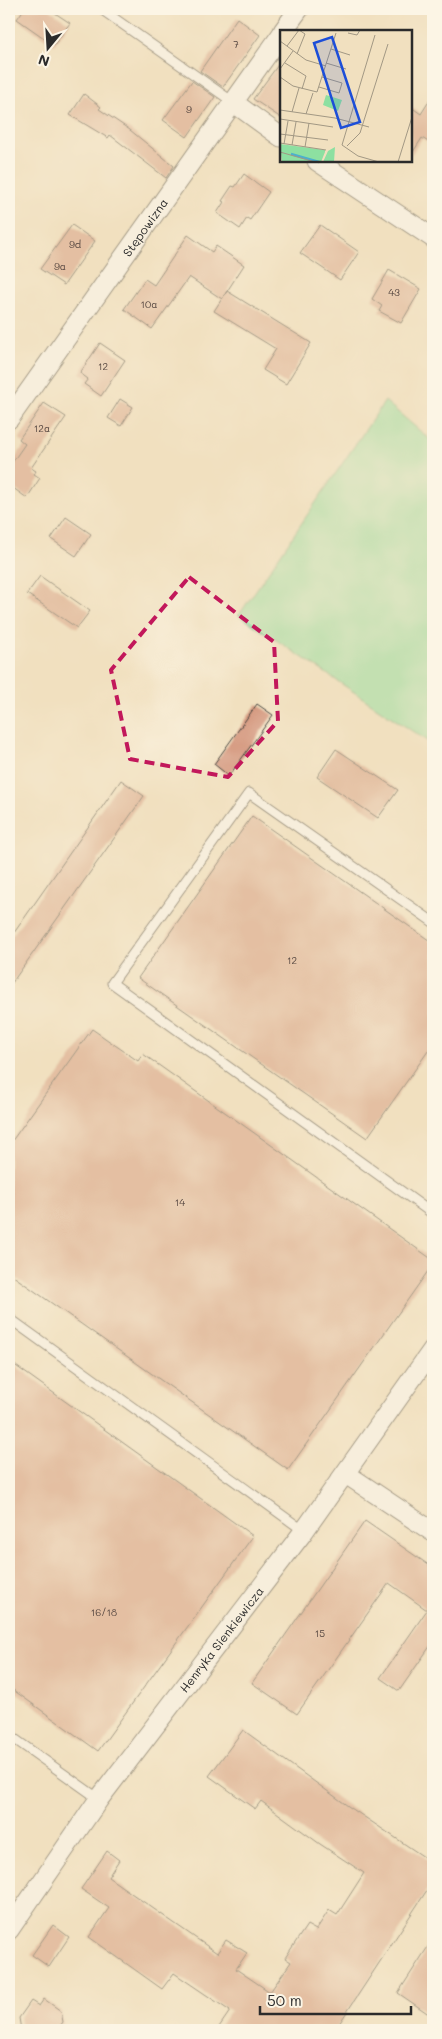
<svg xmlns="http://www.w3.org/2000/svg" width="442" height="2039" font-family="Mali,sans-serif">
<style>
.green{fill:#8de0a1;stroke:#5c8666}
.building{fill:#d4977e}
.lines{fill:none;stroke-linecap:round;stroke-linejoin:round}
.lane-casing{stroke:#494641;stroke-width:11}
.street-casing{stroke:#494641;stroke-width:21}
.lane{stroke:#fff;stroke-width:9}
.street{stroke:#fff;stroke-width:19}
.marked{fill:none;stroke:#c2185b;stroke-width:4;stroke-dasharray:10 6;stroke-linejoin:round}
.labels{text-anchor:middle;dominant-baseline:central;stroke-width:5;stroke-linejoin:round;paint-order:stroke}
.number-label{font-size:10px;fill:#554640}
.street-label{font-size:12px;fill:#2b2b2b;stroke:#fcf5e5}
.inset-river{fill:none;stroke:#4db0cc;stroke-width:2.5}
.inset-road{fill:none;stroke:#a29884;stroke-width:1}
.view{fill:#1d4ed8;fill-opacity:0.15;stroke:#1d4ed8;stroke-width:2.5}
.inset-edge{fill:none;stroke:#2b2b2b;stroke-width:2.5}
</style>
<rect width="100%" height="100%" fill="#fcf5e5"/>
<filter id="ink" filterUnits="userSpaceOnUse"><feTurbulence type="fractalNoise" baseFrequency=".02" numOctaves="2"/><feDisplacementMap in="SourceGraphic" scale="10" xChannelSelector="R" yChannelSelector="G"/><feConvolveMatrix kernelMatrix="1 2 1 2 8 2 1 2 1" color-interpolation-filters="sRGB"/></filter>
<filter id="wash" filterUnits="userSpaceOnUse"><feTurbulence type="fractalNoise" baseFrequency=".0096" numOctaves="4" result="noise"/><feDisplacementMap in="SourceGraphic" scale="20" xChannelSelector="R" yChannelSelector="G"/><feGaussianBlur stdDeviation="1.12" result="paint"/><feColorMatrix in="noise" values="0 0 0 0 0 0 0 0 0 0 0 0 0 0 0 0 0 1.4 0 .05"/><feComposite in="paint" operator="in"/></filter>
<g filter="url(#wash)">
<rect width="100%" height="100%" fill="#f1e0bf"/>
<path class="green" d="M 385,401 L 433,442 L 433,745 L 239,615 Z"/>
<g id="blocks">
<path class="building" d="M 24,9 L 49,9 L 70,23 L 54,45 L 17,19 Z
M 237,18 L 260,35 L 223,87 L 200,71 Z
M 281,61 L 281,118 L 253,99 Z
M 192,81 L 215,97 L 187,137 L 163,120 Z
M 84,94 L 101,107 L 99,109 L 130,130 L 174,166 L 166,178 L 110,135 L 108,138 L 70,115 Z
M 433,95 L 433,145 L 422,138 L 411,155 L 411,107 L 421,114 Z
M 244,174 L 269,192 L 250,220 L 247,218 L 240,229 L 217,213 L 224,202 L 222,201 L 232,186 L 235,187 Z
M 72,225 L 95,241 L 64,285 L 40,269 Z
M 320,225 L 359,252 L 340,280 L 300,253 Z
M 188,235 L 212,252 L 216,246 L 244,265 L 222,299 L 189,277 L 152,329 L 124,309 L 145,279 L 154,285 Z
M 389,270 L 421,289 L 401,323 L 379,311 L 382,306 L 372,299 Z
M 227,291 L 311,343 L 286,384 L 263,370 L 276,349 L 214,311 Z
M 100,343 L 125,360 L 101,396 L 84,384 L 88,379 L 80,373 Z
M 120,399 L 133,407 L 121,426 L 108,418 Z
M 44,403 L 66,417 L 31,468 L 36,471 L 34,474 L 40,478 L 27,498 L 9,485 L 9,467 L 25,444 L 19,439 Z
M 66,517 L 91,534 L 76,556 L 51,539 Z
M 40,576 L 90,611 L 77,628 L 27,594 Z
M 257,704 L 273,715 L 229,776 L 214,764 Z
M 336,749 L 398,790 L 378,818 L 317,777 Z
M 121,780 L 144,796 L 9,987 L 9,940 Z
M 252,816 L 433,943 L 433,1044 L 367,1138 L 138,978 Z
M 92,1029 L 138,1061 L 143,1054 L 433,1260 L 433,1264 L 288,1470 L 9,1273 L 9,1145 Z
M 9,1361 L 253,1536 L 98,1751 L 9,1687 Z
M 365,1521 L 433,1568 L 433,1642 L 399,1691 L 380,1678 L 427,1610 L 389,1583 L 297,1714 L 252,1683 Z
M 243,1730 L 348,1806 L 433,1863 L 433,1881 L 335,2030 L 217,2030 L 230,2011 L 174,1973 L 162,1989 L 89,1937 L 109,1908 L 81,1889 L 107,1851 L 119,1860 L 108,1877 L 217,1953 L 226,1940 L 247,1953 L 236,1969 L 270,1992 L 291,1962 L 285,1958 L 307,1925 L 316,1930 L 329,1910 L 337,1915 L 364,1873 L 320,1844 L 261,1801 L 255,1809 L 209,1776 Z
M 53,1925 L 69,1937 L 49,1967 L 32,1955 Z
M 433,1939 L 433,2017 L 398,1993 Z
M 44,1999 L 61,2011 L 63,2022 L 57,2030 L 21,2030 L 19,2018 L 31,2001 L 39,2006 Z"/>
</g>
</g>
<g filter="url(#ink)">
<use href="#blocks" fill-opacity="0" stroke="#494641" stroke-width="1"/>
<g class="lines">
<g class="lane-casing">
<path id="lane" d="M 101,9 L 233,102
M 433,922 L 249,793 L 112,983 L 433,1214
M 9,1318 L 304,1531
M 9,1735 L 99,1799"/>
</g>
<g class="street-casing">
<g id="street">
<path d="M 283,31 L 299,9"/>
<path d="M 233,102 L 281,137"/>
<path d="M 317,161 L 433,238"/>
<path id="s1" d="M 9,419 L 281,35"/>
<path d="M 346,1474 L 433,1532"/>
<path id="s2" d="M 9,1930 L 99,1799 L 304,1531 L 433,1349"/>
</g>
</g>
<use href="#lane" class="lane"/>
<use href="#street" class="street"/>
</g>
</g>
<path d="M0 0H442V2039H0ZM 189,577 L 274,642 L 278,721 L 228,777 L 130,759 L 111,670 Z" fill="#f1e0bf" fill-opacity=".55" fill-rule="evenodd"/>
<path class="marked" d="M 189,577 L 274,642 L 278,721 L 228,777 L 130,759 L 111,670 Z"/>
<g class="labels">
<g class="number-label">
<text x="236" y="44">7</text>
<text x="189" y="109">9</text>
<text x="75" y="244">9d</text>
<text x="60" y="266">9a</text>
<text x="394" y="292">43</text>
<text x="149" y="304">10a</text>
<text x="103" y="366">12</text>
<text x="42" y="428">12a</text>
<text x="292" y="960">12</text>
<text x="180" y="1202">14</text>
<text x="104" y="1612">16/18</text>
<text x="320" y="1633">15</text>
</g>
<g class="street-label">
<text stroke="none"><textPath href="#s1" startOffset="235">Stępowizna</textPath></text>
<text stroke="none"><textPath href="#s2" startOffset="360">Henryka Sienkiewicza</textPath></text>
</g>
</g>
<g transform="translate(280 30)">
<rect width="132" height="132" fill="#f1e0bf"/>
<path d="M 46,65 L 62,70 L 58,81 L 43,75 ZM 0,114 L 45,120 L 45,122 L 41,132 L 2,132 ZM 55,117 L 54,132 L 43,132 L 48,121 Z" fill="#8de0a1"/>
<path class="inset-river" d="M 11,124 L 39,132"/>
<path class="inset-road" d="M 68,3 L 77,5 L 80,0M 95,5 L 62,115 L 78,126 L 99,132M 0,11 L 26,30 L 46,36M 7,16 L 19,0M 51,19 L 70,25M 17,24 L 25,4 L 19,0M 5,33 L 26,46 L 22,59M 46,33 L 66,39M 0,39 L 13,21M 0,47 L 13,56 L 37,62 L 56,3M 39,57 L 59,63 L 62,53 L 42,47M 0,80 L 55,88 L 89,97M 12,82 L 19,58M 26,84 L 33,63M 0,89 L 53,97M 0,104 L 48,110M 0,113 L 46,120M 4,114 L 8,91M 12,115 L 16,92M 67,116 L 80,103 L 108,14M 25,117 L 29,93M 0,122 L 35,132M 118,132 L 132,87"/>
<path class="view" d="M 52,7 L 80,92 L 61,98 L 34,13 Z"/>
<rect width="132" height="132" class="inset-edge"/>
</g>
<rect width="442" height="2039" fill="none" stroke="#fcf5e5" stroke-width="30"/>
<g transform="translate(48 48) rotate(198)" stroke="#fcf5e5" stroke-width="4" paint-order="stroke">
<path d="M0-4L9 19L0 12L-9 19Z" fill="#2b2b2b"/>
<text y="-8" font-size="14" font-weight="bold" text-anchor="middle" fill="#2b2b2b">N</text>
</g>
<path d="M260 2006v8h151v-8" fill="none" stroke="#2b2b2b" stroke-width="2.5"/>
<text x="267" y="2006" font-size="15" fill="#2b2b2b" stroke="#fcf5e5" stroke-width="4" paint-order="stroke">50 m</text>
</svg>
